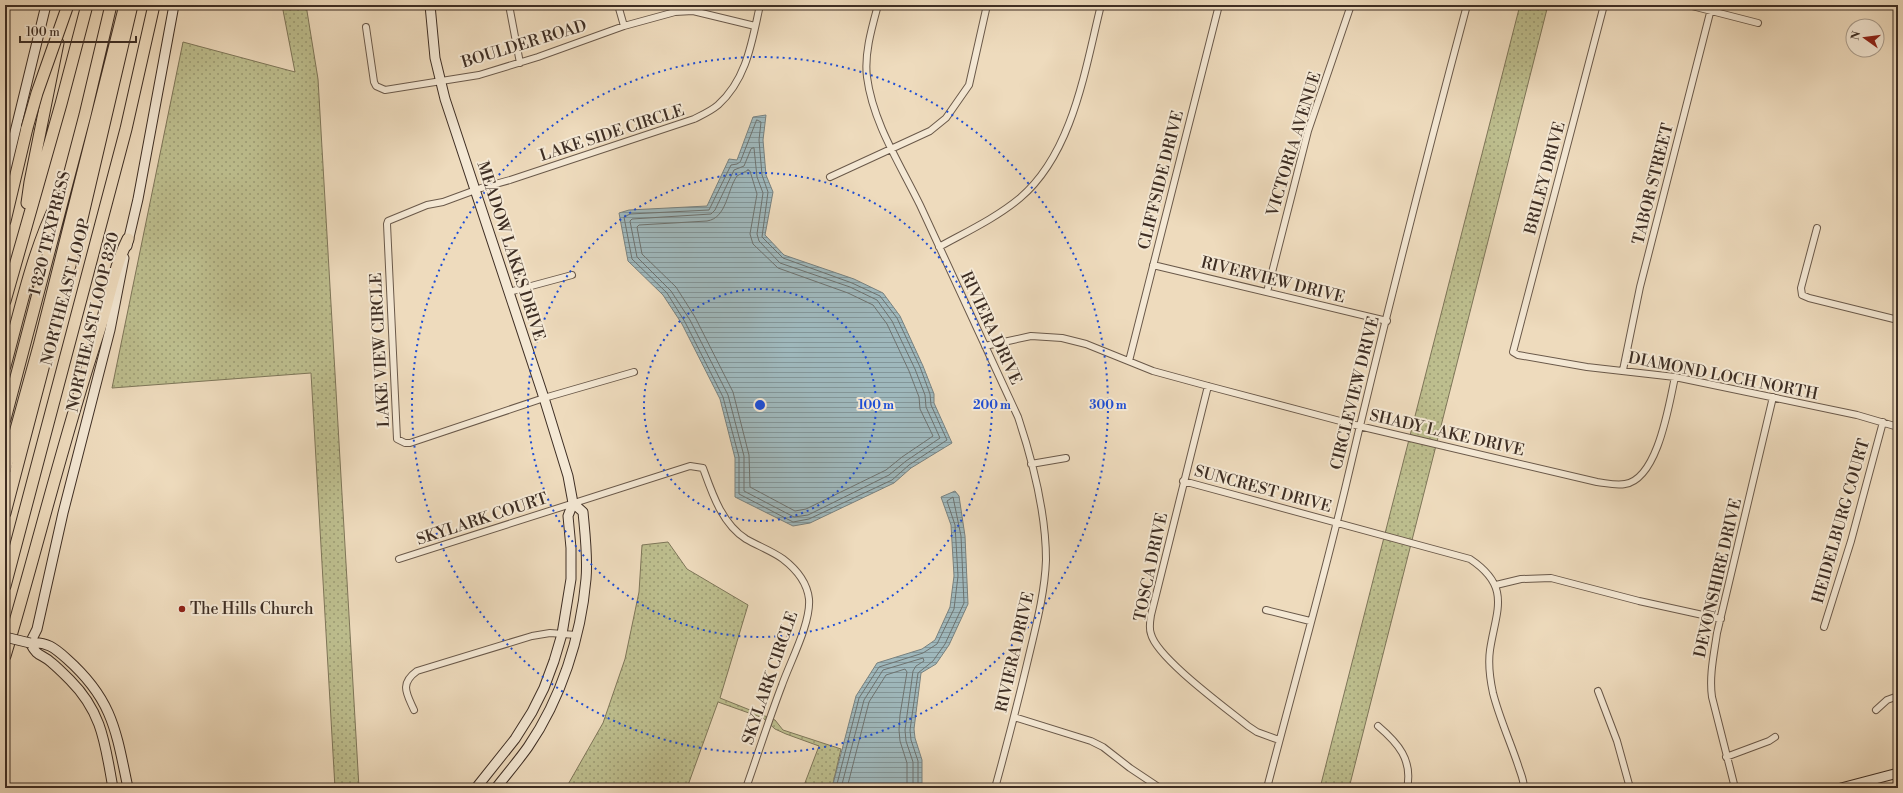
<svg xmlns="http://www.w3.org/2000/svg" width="1903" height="793" font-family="'Libre Bodoni',serif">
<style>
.green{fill:url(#green-dots);stroke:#7e7659}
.water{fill:url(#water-rules);stroke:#78817f}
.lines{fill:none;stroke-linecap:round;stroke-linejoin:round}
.shore{stroke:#6e7370;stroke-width:1}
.street-casing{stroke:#6a594a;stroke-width:8}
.secondary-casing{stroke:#3e2e24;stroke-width:11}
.highway-casing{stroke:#3e2e24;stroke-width:13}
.street{stroke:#f4e8d4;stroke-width:6}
.secondary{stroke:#f4e8d4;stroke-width:9}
.highway{stroke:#eedbbd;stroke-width:11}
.secondary-bridge-casing{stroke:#3e2e24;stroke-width:11;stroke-linecap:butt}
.highway-bridge-casing{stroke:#3e2e24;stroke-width:13;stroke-linecap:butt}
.secondary-bridge{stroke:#f4e8d4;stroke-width:9}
.highway-bridge{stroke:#eedbbd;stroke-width:11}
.ring{fill:none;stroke:#1d4ed8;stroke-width:2;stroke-dasharray:2 4}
.poi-dot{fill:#8f2418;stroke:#f4e8d4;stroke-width:1.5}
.labels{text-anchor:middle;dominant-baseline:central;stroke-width:4;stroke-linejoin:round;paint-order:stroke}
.street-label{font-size:16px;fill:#3e2e24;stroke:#f4e8d4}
.poi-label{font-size:16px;fill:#3e2e24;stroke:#f4e8d4;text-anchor:start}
.centre{fill:#1d4ed8;stroke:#f4e8d4;stroke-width:2}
.ring-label{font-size:12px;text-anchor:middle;font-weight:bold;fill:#1d4ed8;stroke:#f4e8d4;stroke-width:4;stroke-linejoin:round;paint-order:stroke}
</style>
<defs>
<pattern id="green-dots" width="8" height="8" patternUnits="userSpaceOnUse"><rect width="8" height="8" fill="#bdbe8e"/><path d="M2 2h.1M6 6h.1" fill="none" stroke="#9b9b74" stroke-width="1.8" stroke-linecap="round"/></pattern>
<pattern id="water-rules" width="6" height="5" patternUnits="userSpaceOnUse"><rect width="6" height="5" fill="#9fb8bc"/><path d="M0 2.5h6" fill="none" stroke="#839699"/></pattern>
</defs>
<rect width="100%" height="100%" fill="#eedbbd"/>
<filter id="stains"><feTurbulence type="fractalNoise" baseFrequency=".005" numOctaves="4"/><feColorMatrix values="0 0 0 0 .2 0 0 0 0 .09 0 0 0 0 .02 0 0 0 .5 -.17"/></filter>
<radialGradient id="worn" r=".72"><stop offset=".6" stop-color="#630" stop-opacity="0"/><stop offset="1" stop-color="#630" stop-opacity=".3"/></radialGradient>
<path class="green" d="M 282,5 L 306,5 L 318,79 L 359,788 L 335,788 L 311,373 L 112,388 L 183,42 L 295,72 Z
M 1520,5 L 1548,5 L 1349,788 L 1320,788 Z
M 668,542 L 687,569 L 748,605 L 720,698 L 775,720 L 783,730 L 841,749 L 832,788 L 803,788 L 819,746 L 786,734 L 775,729 L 763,718 L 718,702 L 687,788 L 566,788 L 603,723 L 625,659 L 639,592 L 642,545 Z"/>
<path class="water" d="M 766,115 L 763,140 L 766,175 L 773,192 L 765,235 L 784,255 L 854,279 L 883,293 L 900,316 L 923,366 L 934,394 L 934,403 L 952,443 L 911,468 L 894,483 L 810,523 L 793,526 L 735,497 L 735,458 L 720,399 L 682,324 L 663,295 L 628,261 L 619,213 L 629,210 L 707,206 L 729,159 L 737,160 L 753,117 Z
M 955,491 L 959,496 L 965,536 L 968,604 L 949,645 L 936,664 L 921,673 L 914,729 L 915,738 L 922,760 L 922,788 L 832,788 L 856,696 L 877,663 L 922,649 L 935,640 L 950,607 L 954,576 L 951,525 L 941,497 Z"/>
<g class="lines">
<path class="shore" d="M 757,120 L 761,122 L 759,140 L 762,175 L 768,192 L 762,237 L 783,258 L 852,283 L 880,296 L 897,318 L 920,367 L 930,394 L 931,405 L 947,440 L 909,465 L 892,480 L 809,519 L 793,522 L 739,494 L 739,457 L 723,397 L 685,322 L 667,293 L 632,259 L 624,217 L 630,214 L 709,210 L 731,165 L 737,164 L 740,162 Z
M 754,148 L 757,177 L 763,193 L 757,234 L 759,241 L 780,263 L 850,287 L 877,300 L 892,321 L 915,369 L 925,395 L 926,407 L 940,438 L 906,461 L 889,475 L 808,515 L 794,517 L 744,491 L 744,456 L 728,395 L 690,320 L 671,291 L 637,257 L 630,221 L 632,219 L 711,214 L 715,210 L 734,170 L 744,166 L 751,149 Z
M 748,170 L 750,171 L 757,194 L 750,234 L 753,244 L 778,268 L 848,293 L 873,305 L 887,324 L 909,371 L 919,397 L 920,409 L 933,436 L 902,457 L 886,470 L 806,509 L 795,511 L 750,487 L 749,455 L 733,392 L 695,317 L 676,287 L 642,254 L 637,227 L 639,225 L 707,221 C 727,218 727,190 737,176 C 740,174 745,172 748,170 Z
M 836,788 L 859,698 L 879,667 L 923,653 L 937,644 L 954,609 L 958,576 L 955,525 L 947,501 L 953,497 L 961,536 L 964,603 L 945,644 L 933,661 L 918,673 L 910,730 L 911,740 L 918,761 L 918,788
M 841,788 L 864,700 L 883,670 L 923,658 L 924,661 L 916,666 L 913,671 L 905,730 L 906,741 L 913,762 L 913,788
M 847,788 L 869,702 L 886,675 L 905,669 L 907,672 L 900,715 L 899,730 L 900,741 L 907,763 L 907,788"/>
<g class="street-casing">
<path id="street" d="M 509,5 L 520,63
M 618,5 L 624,26
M 878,5 C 872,27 864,54 867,77 C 873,123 900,164 920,205 C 953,276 985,347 1018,417 C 1033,462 1046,512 1046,560 C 1045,589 1038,618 1031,647 C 1020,694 1008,741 995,788
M 1604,5 L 1513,352 L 1518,355 L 1587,367 L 1675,377 L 1857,415 L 1898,427
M 1688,5 L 1758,23
M 366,27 L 374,82 L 376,86 L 385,90 L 479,75 L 538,57 L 624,26 L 675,12 L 693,11 L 755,26
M 830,177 L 930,131 L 946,118 L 969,85 L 987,5
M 1817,228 L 1801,288 L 1802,295 L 1809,298 L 1898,320
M 939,247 C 966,232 996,218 1020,198 C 1073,153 1085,69 1101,5
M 1153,265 L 1387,321
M 509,292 L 572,275
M 1267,292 L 1308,131 L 1351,5
M 985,346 L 1031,336 L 1062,338 L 1086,344 L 1153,371 L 1208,386 L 1359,426 L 1597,482 C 1606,483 1616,486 1625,484 C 1658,479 1669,404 1675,377
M 1129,361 L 1219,5
M 1623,370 L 1640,287 L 1712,5
M 634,372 L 544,398 L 410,443 L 405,443 L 397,439 L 387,224 L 388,221 L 427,205 L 443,202 L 481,188 L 510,180 L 694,119 C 702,115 711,111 718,105 C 747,79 752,41 760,5
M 1208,386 L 1151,615 C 1150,621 1149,629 1151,634 C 1157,658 1226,708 1248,726 L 1257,732 L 1279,740
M 1031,464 L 1066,458
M 1183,481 L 1470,559 C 1512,587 1496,610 1490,650 C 1488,664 1490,679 1493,693 C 1499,717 1510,741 1518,765 C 1520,772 1524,780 1524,788
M 399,559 L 690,466 L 703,468 C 712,493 722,524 746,539 C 758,546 772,551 783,559 C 796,569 807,581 809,599 C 811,623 790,662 782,685 C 769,719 758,754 746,788
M 1496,585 L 1521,579 L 1551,578 L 1639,601 L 1721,619
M 1266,610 L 1310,621
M 1824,627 L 1851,541 L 1883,422
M 1598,691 L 1617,741 L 1630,788
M 414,710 C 407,694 399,684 417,671 L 532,636 L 550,633 L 576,635
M 1876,710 L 1887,700 L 1898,696
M 1014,717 L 1091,741 L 1103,747 L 1130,768 L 1160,788
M 1378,726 C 1398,743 1413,760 1407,788
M 1726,757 L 1769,741 L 1775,737
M 1267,788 C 1293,688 1321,589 1345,489 C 1383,327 1424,166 1467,5
M 1735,788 L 1712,697 C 1709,676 1714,654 1717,633 L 1773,397"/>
</g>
<g class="secondary-casing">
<path id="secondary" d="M 430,5 L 435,58 L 445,99 L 544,398 L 568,476 L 573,503 L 568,516 L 571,548 L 571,579 L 562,634 L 554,661 L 544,688 L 532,712 L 515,739 L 476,788
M 5,173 L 46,5
M 127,246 L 138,199 L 174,5
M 30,643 L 37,629 L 63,513 L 110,330 L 124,258
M 30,643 C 46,641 55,648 67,659 C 113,700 116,731 128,788
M 30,643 C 38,658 41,653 52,663 C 58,668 64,674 70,680 C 103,713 105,745 113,788
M 496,788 C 507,774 518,761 528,747 C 561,699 581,637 586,579 C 588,557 585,534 583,512 L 573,503
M 1841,788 L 1898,773"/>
</g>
<g class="highway-casing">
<path id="highway" d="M 27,203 L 30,182 L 58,43
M 5,221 L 27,128
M 5,301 L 61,104 L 87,5
M 5,366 C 20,311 32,253 57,202
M 5,419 L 85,115 L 111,5
M 5,469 L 39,346 L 125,5
M 5,513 L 80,227 L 132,5
M 5,586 L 126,129 L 154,5
M 5,656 C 37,549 63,440 98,334 C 109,302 113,269 128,239"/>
</g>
<use href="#street" class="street"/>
<use href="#secondary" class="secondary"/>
<use href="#highway" class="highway"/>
<g class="secondary-bridge-casing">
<path id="secondary-bridge" d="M 5,637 L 30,643"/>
</g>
<g class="highway-bridge-casing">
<path id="highway-bridge" d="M 27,128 L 37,93 L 68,5"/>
</g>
<use href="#secondary-bridge" class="secondary-bridge"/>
<use href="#highway-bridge" class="highway-bridge"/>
</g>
<g class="ring">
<circle cx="760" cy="405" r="116"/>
<circle cx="760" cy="405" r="232"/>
<circle cx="760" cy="405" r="348"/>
</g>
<circle class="poi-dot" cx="182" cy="609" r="4"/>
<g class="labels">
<g class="street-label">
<text transform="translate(524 44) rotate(-17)">BOULDER ROAD</text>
<text transform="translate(612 133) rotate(-18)">LAKE SIDE CIRCLE</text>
<text transform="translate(1294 144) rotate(-73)">VICTORIA AVENUE</text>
<text transform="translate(1545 178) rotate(-75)">BRILEY DRIVE</text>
<text transform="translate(1161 180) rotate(-76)">CLIFFSIDE DRIVE</text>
<text transform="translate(1653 184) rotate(-76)">TABOR STREET</text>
<text transform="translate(50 233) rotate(-76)">I 820 TEXPRESS</text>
<text transform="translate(511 251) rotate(72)">MEADOW LAKES DRIVE</text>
<text transform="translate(1273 280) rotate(14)">RIVERVIEW DRIVE</text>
<text transform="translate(66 292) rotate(-75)">NORTHEAST LOOP</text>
<text transform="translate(93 322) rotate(-77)">NORTHEAST LOOP 820</text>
<text transform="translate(991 328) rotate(65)">RIVIERA DRIVE</text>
<text transform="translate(380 350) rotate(-93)">LAKE VIEW CIRCLE</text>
<text transform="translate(1723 376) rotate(11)">DIAMOND LOCH NORTH</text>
<text transform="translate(1355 393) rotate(-76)">CIRCLEVIEW DRIVE</text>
<text transform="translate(1447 433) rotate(13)">SHADY LAKE DRIVE</text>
<text transform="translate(1263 489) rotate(15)">SUNCREST DRIVE</text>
<text transform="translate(482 519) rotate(-18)">SKYLARK COURT</text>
<text transform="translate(1841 521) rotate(-74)">HEIDELBURG COURT</text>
<text transform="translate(1151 567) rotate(-78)">TOSCA DRIVE</text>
<text transform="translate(1718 578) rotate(-77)">DEVONSHIRE DRIVE</text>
<text transform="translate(1015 652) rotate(-77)">RIVIERA DRIVE</text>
<text transform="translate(770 678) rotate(-71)">SKYLARK CIRCLE</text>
</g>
<g class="poi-label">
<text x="190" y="609">The Hills Church</text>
</g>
</g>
<circle cx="760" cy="405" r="6" class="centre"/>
<g class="ring-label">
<text x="876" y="409">100 m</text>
<text x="992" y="409">200 m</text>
<text x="1108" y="409">300 m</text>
</g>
<rect width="1903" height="793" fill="none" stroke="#eedbbd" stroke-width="20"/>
<rect x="6" y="6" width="1891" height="781" fill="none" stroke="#3e2e24" stroke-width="2"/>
<rect x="10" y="10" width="1883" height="773" fill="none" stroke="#3e2e24"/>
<g transform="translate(1865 38) rotate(284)"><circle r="19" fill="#f4e8d4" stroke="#ab9e8e"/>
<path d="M0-3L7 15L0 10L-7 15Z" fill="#8f2418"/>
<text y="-6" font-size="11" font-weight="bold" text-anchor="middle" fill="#3e2e24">N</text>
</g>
<path d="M20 36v6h116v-6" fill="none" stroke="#3e2e24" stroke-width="2"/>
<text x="26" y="36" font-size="12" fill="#3e2e24" stroke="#f4e8d4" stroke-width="3" paint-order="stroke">100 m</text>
<rect width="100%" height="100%" filter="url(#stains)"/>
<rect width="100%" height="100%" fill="url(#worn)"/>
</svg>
